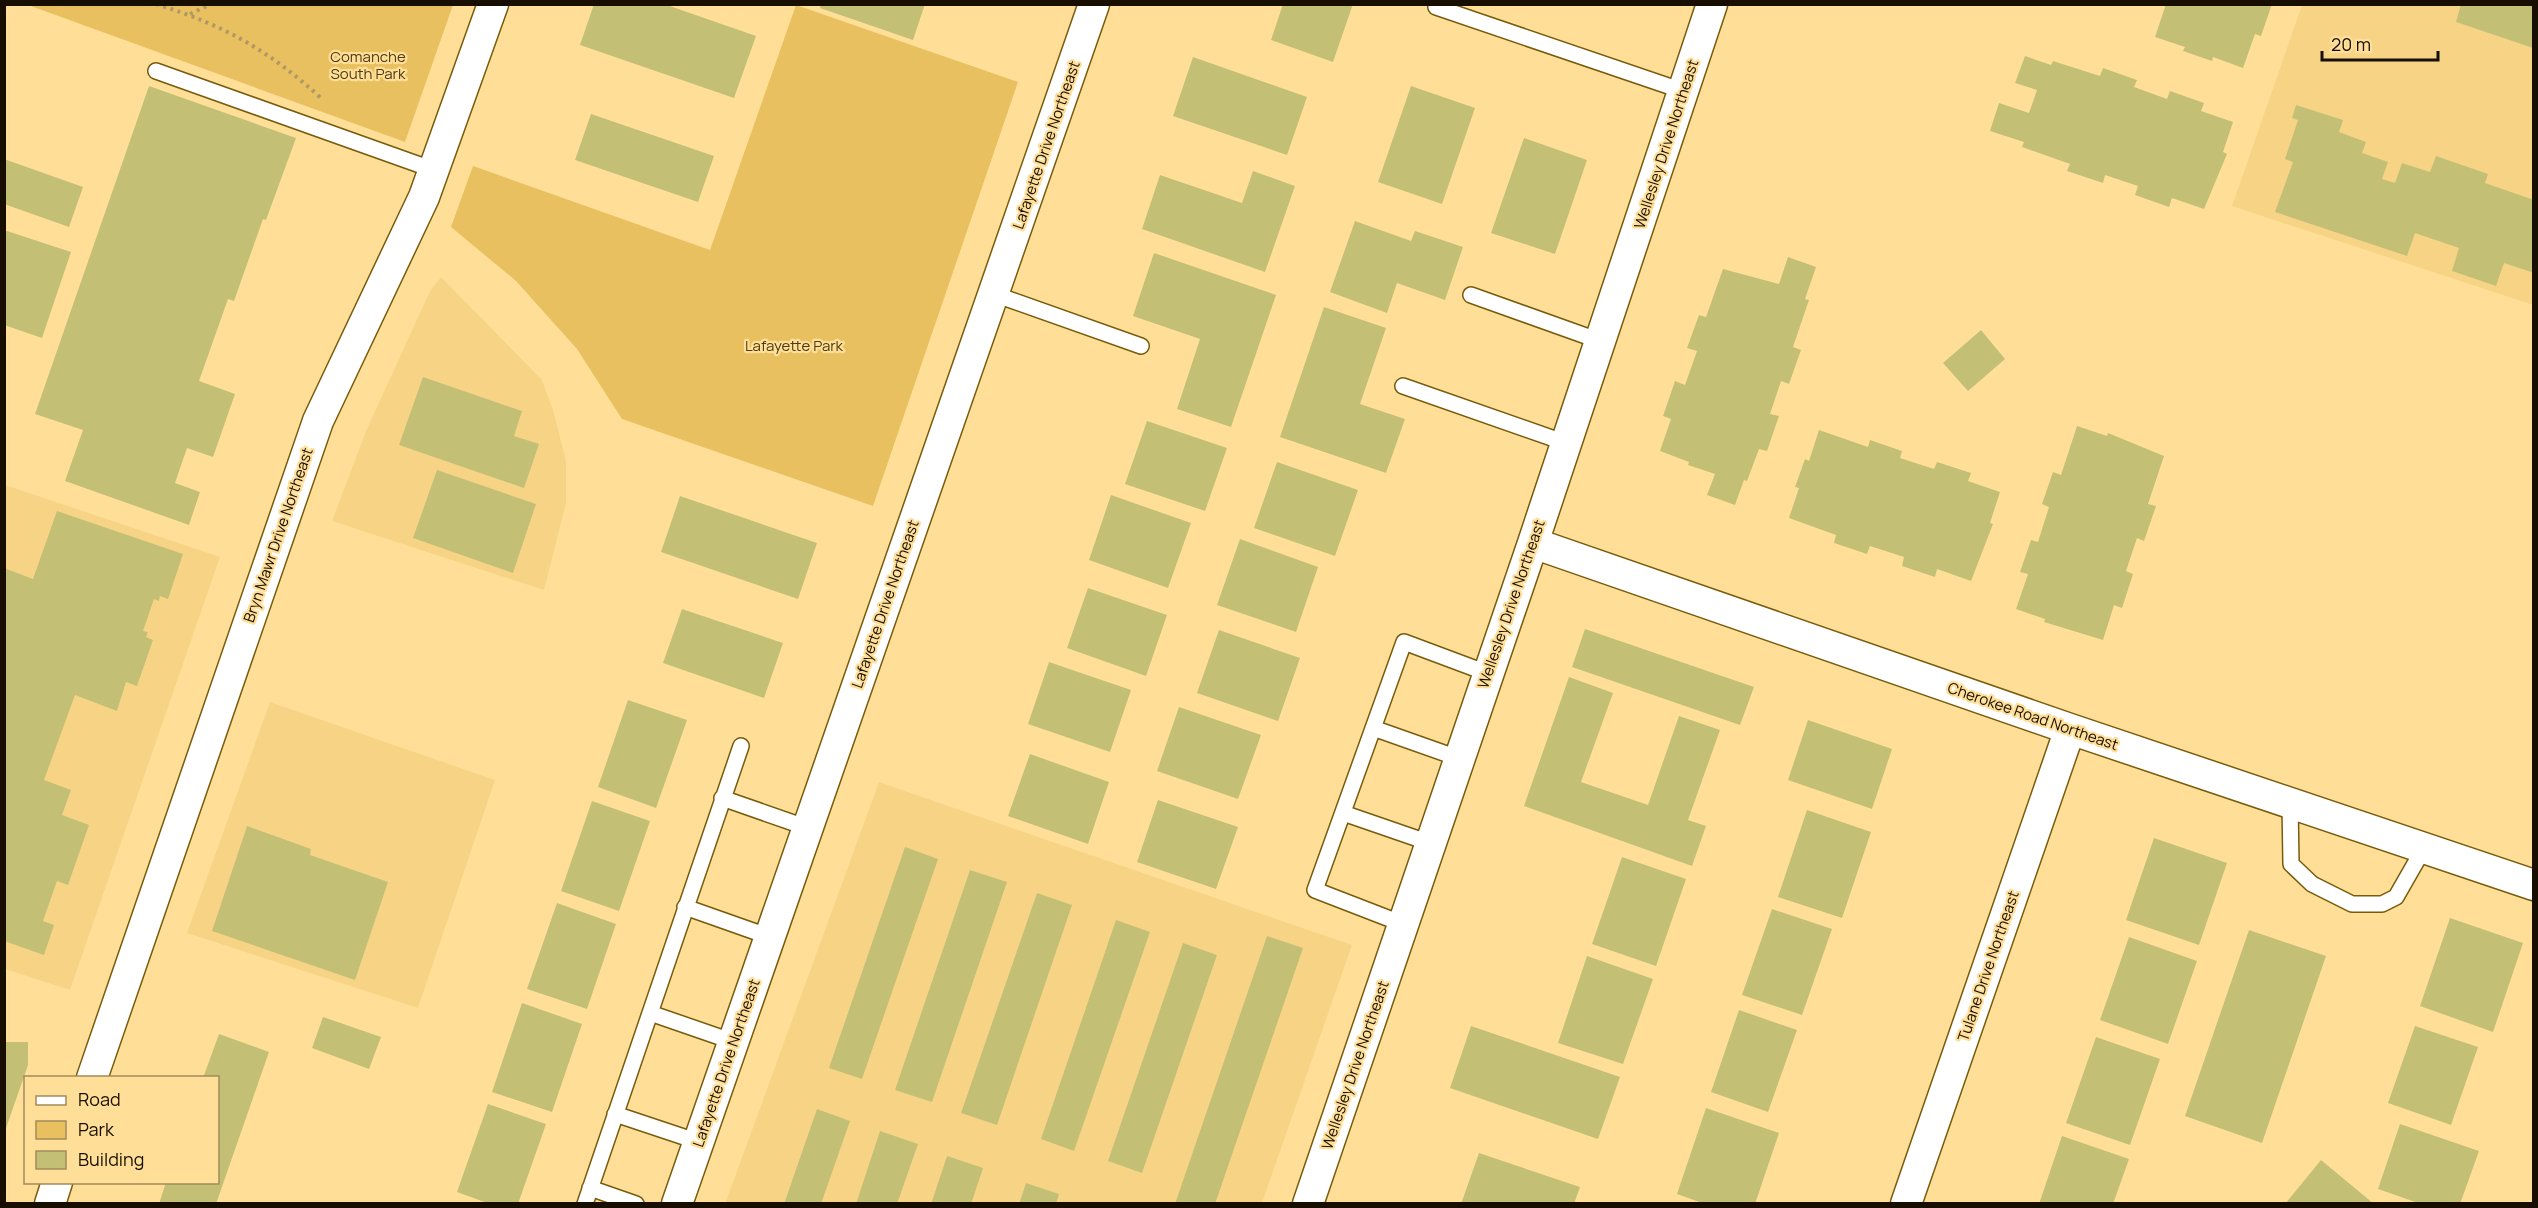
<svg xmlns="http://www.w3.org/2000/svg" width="2538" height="1208" font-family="Manrope,sans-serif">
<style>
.built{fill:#f7d485}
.green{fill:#e9c060}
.building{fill:#c3c076}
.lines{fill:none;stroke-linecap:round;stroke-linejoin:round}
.lane-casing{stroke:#785b0b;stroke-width:18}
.street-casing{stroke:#785b0b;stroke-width:33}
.path{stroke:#b19965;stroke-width:4;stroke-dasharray:3 4.5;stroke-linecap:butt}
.lane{stroke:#fff;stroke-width:15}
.street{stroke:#fff;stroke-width:30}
.labels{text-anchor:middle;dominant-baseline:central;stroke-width:4.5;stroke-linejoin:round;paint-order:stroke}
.park-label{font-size:15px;fill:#4c3b11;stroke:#ffdf98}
.street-label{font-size:15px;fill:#170e00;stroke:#ffdf98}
</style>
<rect width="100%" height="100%" fill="#ffdf98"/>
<path class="built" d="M 2302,5 L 2533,5 L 2533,305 L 2232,206 Z
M 441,277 L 542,380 L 553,410 L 566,461 L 566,503 L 544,590 L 332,521 L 366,431 L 430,291 Z
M 5,485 L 220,557 L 70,990 L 5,969 Z
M 270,702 L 495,780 L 418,1008 L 187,933 Z
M 879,782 L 1352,945 L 1262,1203 L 725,1204 Z"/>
<path class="green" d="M 28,5 L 453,5 L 405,142 Z
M 796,5 L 1018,82 L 873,506 L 622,419 L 577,349 L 516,281 L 451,227 L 473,166 L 710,250 Z"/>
<path class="building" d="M 594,4 L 664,4 L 756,36 L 734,98 L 580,45 Z
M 821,4 L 925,4 L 913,40 L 820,8 Z
M 1283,4 L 1353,4 L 1333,62 L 1271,40 Z
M 2166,4 L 2272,4 L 2261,36 L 2255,34 L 2243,68 L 2213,57 L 2212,61 L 2183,51 L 2185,47 L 2155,37 Z
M 2461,4 L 2534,4 L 2533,48 L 2456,22 Z
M 2025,56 L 2051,65 L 2053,61 L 2100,76 L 2103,68 L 2137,80 L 2134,87 L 2167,99 L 2170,91 L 2204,103 L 2201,111 L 2233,122 L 2223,152 L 2227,154 L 2204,209 L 2172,198 L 2169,207 L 2135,195 L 2138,186 L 2105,175 L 2103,183 L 2067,171 L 2070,164 L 2022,147 L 2024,142 L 1990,131 L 1999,103 L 2029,113 L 2037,90 L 2015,83 Z
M 1193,57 L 1307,97 L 1287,155 L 1173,116 Z
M 149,86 L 296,138 L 266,220 L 263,219 L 234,301 L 228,299 L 199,381 L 235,394 L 213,457 L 187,448 L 175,483 L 200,492 L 189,525 L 65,481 L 83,430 L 35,414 Z
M 1411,86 L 1475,108 L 1442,204 L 1378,182 Z
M 2296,105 L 2343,120 L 2339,132 L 2366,142 L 2362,153 L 2388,162 L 2382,179 L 2395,183 L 2402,163 L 2430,172 L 2436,156 L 2488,174 L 2485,183 L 2534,200 L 2534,273 L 2504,263 L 2496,286 L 2452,271 L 2459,248 L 2415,233 L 2407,256 L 2275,212 L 2293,162 L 2285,159 L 2298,120 L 2292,118 Z
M 591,114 L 714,156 L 698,202 L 575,160 Z
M 1524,138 L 1587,160 L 1555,254 L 1491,233 Z
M 4,159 L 83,187 L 69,227 L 4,204 Z
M 1253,171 L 1295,186 L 1265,272 L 1142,229 L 1160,175 L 1242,203 Z
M 1355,221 L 1411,241 L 1415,231 L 1463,247 L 1445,300 L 1397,283 L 1387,313 L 1330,292 Z
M 4,230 L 71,252 L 42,338 L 4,325 Z
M 1154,253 L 1276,295 L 1231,427 L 1177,409 L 1200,339 L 1133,316 Z
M 1788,257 L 1816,267 L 1805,299 L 1809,300 L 1793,347 L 1801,350 L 1789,384 L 1781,381 L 1770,414 L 1779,416 L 1767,451 L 1759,449 L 1747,481 L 1744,480 L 1735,505 L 1707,495 L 1715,474 L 1688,465 L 1689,462 L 1660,451 L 1671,419 L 1663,416 L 1675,381 L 1685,385 L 1697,351 L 1687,348 L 1699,315 L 1706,317 L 1723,269 L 1779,284 Z
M 1324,307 L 1386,328 L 1360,404 L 1405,419 L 1386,473 L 1280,437 Z
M 1981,330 L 2005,359 L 1968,391 L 1943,363 Z
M 423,377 L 522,411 L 514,436 L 539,444 L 524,488 L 399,445 Z
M 1147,421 L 1227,448 L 1205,511 L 1125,484 Z
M 2077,426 L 2107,436 L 2108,433 L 2164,456 L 2148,504 L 2156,506 L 2144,541 L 2137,538 L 2126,571 L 2133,574 L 2122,608 L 2114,605 L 2103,640 L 2044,622 L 2045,619 L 2016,609 L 2028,574 L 2020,572 L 2031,540 L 2038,542 L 2049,507 L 2042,504 L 2053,472 L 2061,475 Z
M 1819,430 L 1868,447 L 1870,440 L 1902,451 L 1900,458 L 1934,469 L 1937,462 L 1971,473 L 1968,481 L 2000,492 L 1990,523 L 1993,524 L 1971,581 L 1937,569 L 1935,577 L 1902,566 L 1904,557 L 1870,546 L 1867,554 L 1834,543 L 1836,535 L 1789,518 L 1799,488 L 1795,487 L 1805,459 L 1809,461 Z
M 1277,462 L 1358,490 L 1335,556 L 1254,528 Z
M 437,470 L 536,504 L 513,573 L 413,538 Z
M 1111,495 L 1191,523 L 1168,588 L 1089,560 Z
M 680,496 L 817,543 L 798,599 L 661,552 Z
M 57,511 L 183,554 L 168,599 L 160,596 L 159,601 L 154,599 L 143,631 L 148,632 L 146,637 L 153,640 L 137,686 L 126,682 L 117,711 L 75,695 L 44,780 L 71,790 L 62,815 L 89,825 L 68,885 L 57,881 L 43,921 L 54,925 L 44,955 L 4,941 L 4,568 L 33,579 Z
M 1240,539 L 1318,567 L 1296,632 L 1217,605 Z
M 1088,588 L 1167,615 L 1146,676 L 1067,648 Z
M 682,609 L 783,643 L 764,698 L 663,663 Z
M 1585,629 L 1754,687 L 1740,725 L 1572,667 Z
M 1219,630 L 1300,658 L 1278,721 L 1197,693 Z
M 1049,662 L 1131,690 L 1110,752 L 1028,724 Z
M 1569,677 L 1613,693 L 1581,782 L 1648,805 L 1679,716 L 1720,730 L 1688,820 L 1706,826 L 1692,866 L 1524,806 Z
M 628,700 L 687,720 L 656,808 L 598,787 Z
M 1179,707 L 1261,735 L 1238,799 L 1157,771 Z
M 1808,720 L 1892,749 L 1872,809 L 1788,780 Z
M 1030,754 L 1109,782 L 1088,844 L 1008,816 Z
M 1158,800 L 1238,827 L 1216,889 L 1137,862 Z
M 592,801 L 650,821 L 619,911 L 561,891 Z
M 1807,810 L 1871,832 L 1842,918 L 1778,897 Z
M 247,826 L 311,849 L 310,855 L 388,882 L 355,980 L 212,931 Z
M 2154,838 L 2227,863 L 2199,945 L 2126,920 Z
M 905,847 L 938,859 L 862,1079 L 829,1068 Z
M 1622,857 L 1686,879 L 1656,966 L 1592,944 Z
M 970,870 L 1007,882 L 932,1102 L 895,1090 Z
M 1037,893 L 1072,905 L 997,1125 L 961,1113 Z
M 557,903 L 616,924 L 587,1009 L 527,989 Z
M 1772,909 L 1832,929 L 1802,1015 L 1742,995 Z
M 2450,918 L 2523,943 L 2493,1032 L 2420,1006 Z
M 1116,920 L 1150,932 L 1074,1151 L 1041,1139 Z
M 2249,930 L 2326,956 L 2262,1143 L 2185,1116 Z
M 1267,936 L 1303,948 L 1215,1204 L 1175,1204 Z
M 2129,937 L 2197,961 L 2168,1044 L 2100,1020 Z
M 1183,943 L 1217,955 L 1142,1173 L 1108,1161 Z
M 1587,956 L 1653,979 L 1623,1064 L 1558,1043 Z
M 522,1003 L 582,1024 L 552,1112 L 492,1092 Z
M 1739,1010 L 1797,1030 L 1768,1112 L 1711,1092 Z
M 323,1017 L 381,1037 L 369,1069 L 312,1048 Z
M 1471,1026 L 1620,1077 L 1598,1139 L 1450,1088 Z
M 2415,1026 L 2478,1047 L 2451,1125 L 2388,1103 Z
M 219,1034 L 269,1052 L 216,1204 L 159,1204 L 166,1182 L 218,1182 L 218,1078 L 203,1078 Z
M 2096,1037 L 2160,1059 L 2130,1145 L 2066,1123 Z
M 4,1042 L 28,1042 L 28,1065 L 5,1131 Z
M 488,1104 L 546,1124 L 518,1204 L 490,1204 L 457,1192 Z
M 1706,1108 L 1779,1133 L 1755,1204 L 1705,1204 L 1677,1194 Z
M 817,1109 L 850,1121 L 821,1204 L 784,1204 Z
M 2400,1124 L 2479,1151 L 2460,1204 L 2421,1204 L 2378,1189 Z
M 880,1131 L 918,1144 L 897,1204 L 856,1204 Z
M 2062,1136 L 2129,1159 L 2113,1204 L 2039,1204 Z
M 1479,1153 L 1580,1187 L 1574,1204 L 1461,1204 Z
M 947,1156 L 983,1168 L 971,1204 L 931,1204 Z
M 2321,1160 L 2374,1204 L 2285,1204 Z
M 1026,1183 L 1059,1194 L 1056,1204 L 1019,1204 Z"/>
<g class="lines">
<g class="lane-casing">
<path id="lane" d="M 1436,7 L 1683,91
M 156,71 L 434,170
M 994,294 L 1141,346
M 1471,295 L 1600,341
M 1403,386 L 1566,443
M 1373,728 L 1458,758
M 722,798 L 808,828
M 2290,803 L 2291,864 L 2312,884 L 2352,904 L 2382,904 L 2396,897 L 2424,848
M 1343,813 L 1430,843
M 685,907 L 770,937
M 1403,924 L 1315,890 L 1404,642 L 1487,673
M 650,1013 L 734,1042
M 615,1114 L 699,1142
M 590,1188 L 636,1204
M 585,1204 L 741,746"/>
</g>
<g class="street-casing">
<path id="street" d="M 1533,543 L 2070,729 L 2534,885
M 92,1078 L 318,421 L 424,197 L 493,4
M 50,1204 L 57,1182
M 677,1204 L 1094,4
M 1308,1204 L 1533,543 L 1712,4
M 1906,1204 L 2070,729"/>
</g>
<path class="path" d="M 156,4 C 224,25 270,51 322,99
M 190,14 L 211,4"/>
<use href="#lane" class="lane"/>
<use href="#street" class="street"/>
</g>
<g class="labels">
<g class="park-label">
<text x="368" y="56">Comanche<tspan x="368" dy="17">South Park</tspan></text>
<text x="794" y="345">Lafayette Park</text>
</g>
<g class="street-label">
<text transform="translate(1666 144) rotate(-72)">Wellesley Drive Northeast</text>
<text transform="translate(1046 145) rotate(-71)">Lafayette Drive Northeast</text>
<text transform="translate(278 535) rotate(-71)">Bryn Mawr Drive Northeast</text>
<text transform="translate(885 604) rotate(-71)">Lafayette Drive Northeast</text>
<text transform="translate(1511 604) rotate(-71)">Wellesley Drive Northeast</text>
<text transform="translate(2033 716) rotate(19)">Cherokee Road Northeast</text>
<text transform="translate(1988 966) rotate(-71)">Tulane Drive Northeast</text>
<text transform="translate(726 1063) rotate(-71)">Lafayette Drive Northeast</text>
<text transform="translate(1355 1065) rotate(-71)">Wellesley Drive Northeast</text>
</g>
</g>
<rect width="2538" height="1208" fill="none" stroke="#170e00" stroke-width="12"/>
<rect x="24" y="1076" width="195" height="108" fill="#ffdf98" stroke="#a28b5b" stroke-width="1.5"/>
<rect x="36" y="1096" width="30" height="9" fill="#ffffff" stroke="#a28b5b" stroke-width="1.5"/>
<text x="78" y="1106" font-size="18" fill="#170e00">Road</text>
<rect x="36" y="1121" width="30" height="18" fill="#e9c060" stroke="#a28b5b" stroke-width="1.5"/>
<text x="78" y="1136" font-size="18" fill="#170e00">Park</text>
<rect x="36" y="1151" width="30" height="18" fill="#c3c076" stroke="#a28b5b" stroke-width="1.5"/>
<text x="78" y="1166" font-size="18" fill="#170e00">Building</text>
<path d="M2322 51v9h116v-9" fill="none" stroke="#170e00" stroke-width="3"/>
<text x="2331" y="51" font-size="18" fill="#170e00" stroke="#ffdf98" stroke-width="4.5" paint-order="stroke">20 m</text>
</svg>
